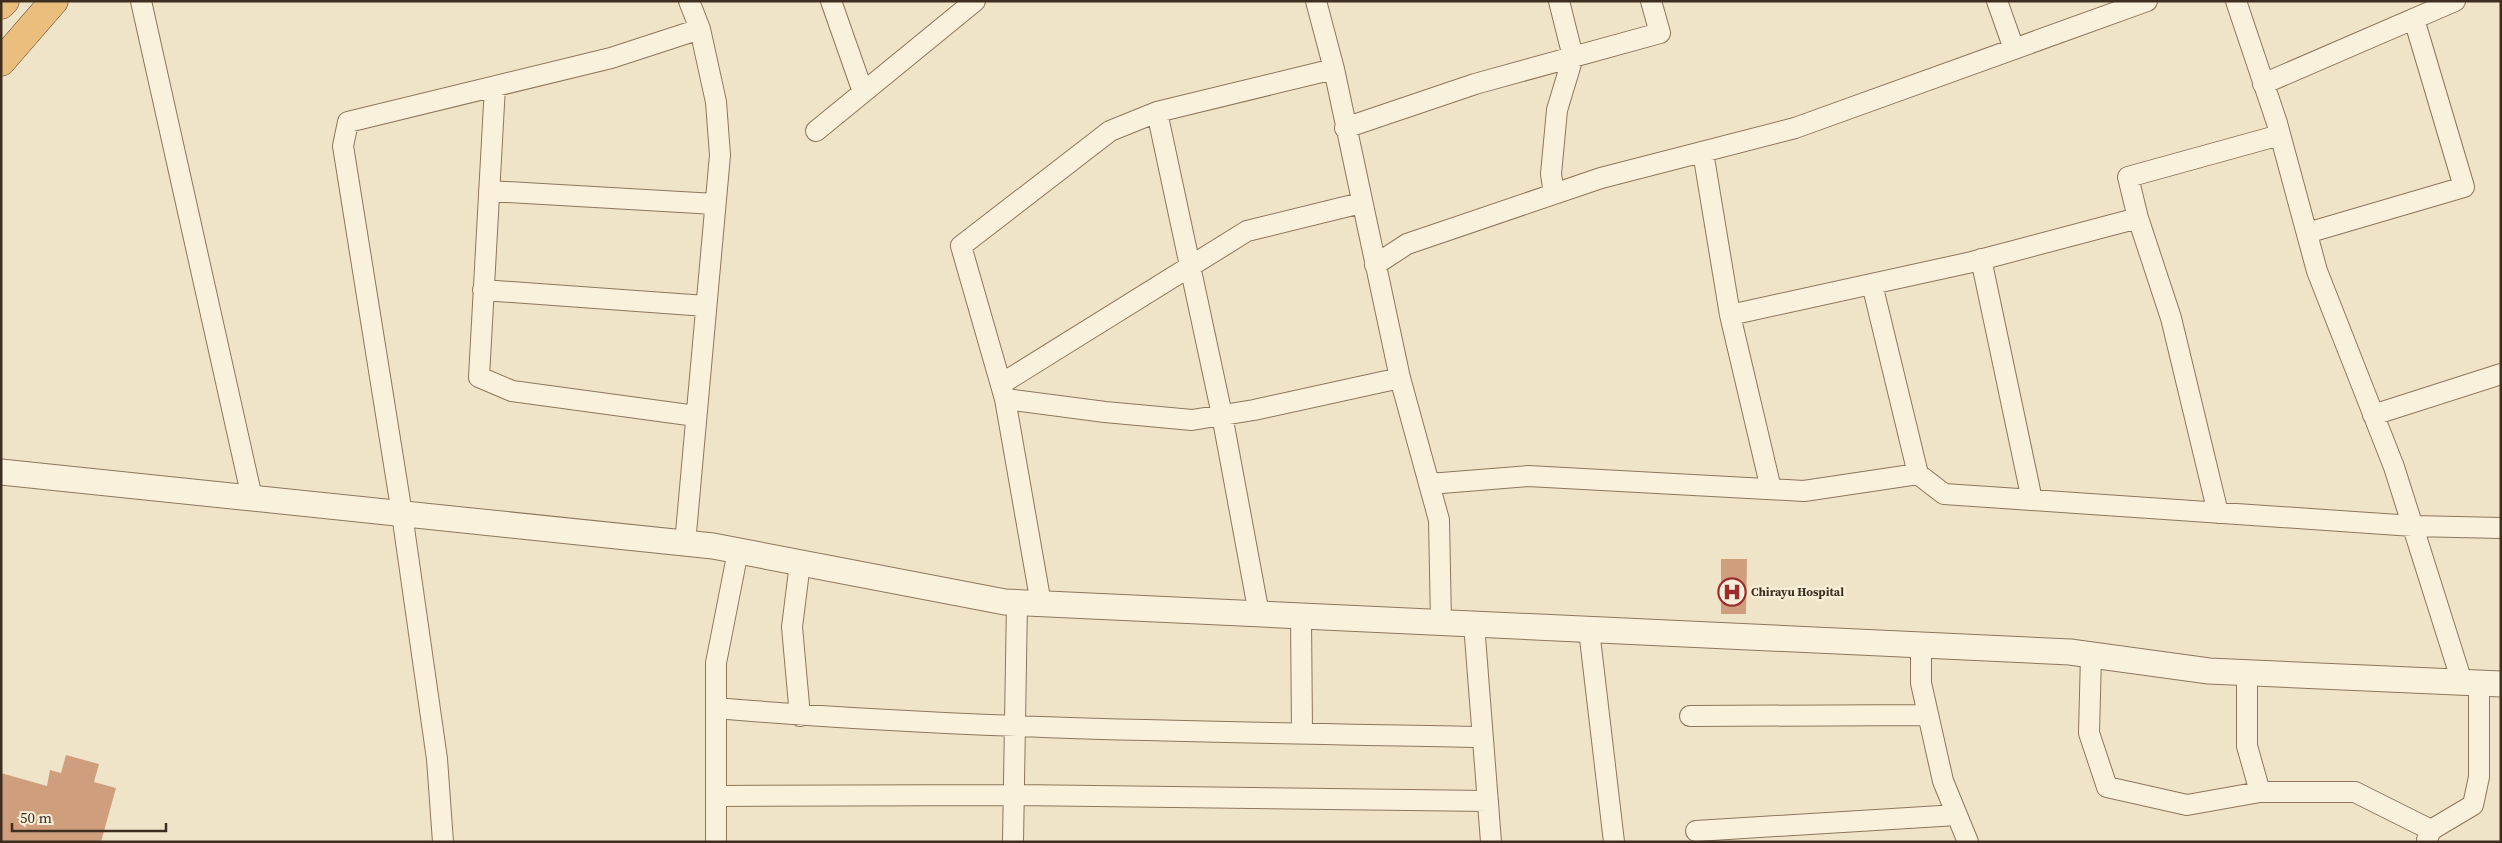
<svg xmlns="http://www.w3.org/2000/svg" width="2502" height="843" font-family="'Source Serif 4',serif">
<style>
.building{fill:#cf9f7d}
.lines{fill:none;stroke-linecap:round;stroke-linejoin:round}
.minor-casing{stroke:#8d765c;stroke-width:22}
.tertiary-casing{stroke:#8d765c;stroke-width:27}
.trunk-casing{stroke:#5b4430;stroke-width:29}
.minor{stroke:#faf1dc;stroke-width:20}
.tertiary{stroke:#faf1dc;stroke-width:25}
.trunk{stroke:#eabe7c;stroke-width:28}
.labels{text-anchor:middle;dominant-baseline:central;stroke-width:5;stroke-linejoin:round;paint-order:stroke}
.poi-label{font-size:12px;font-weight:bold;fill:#3d2e20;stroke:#f7eed8;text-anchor:start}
</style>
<rect width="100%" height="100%" fill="#f0e4c8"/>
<path class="building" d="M 1721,559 L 1747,559 L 1746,614 L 1721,614 Z
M 66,755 L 99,764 L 94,782 L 116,788 L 101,842 L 1,842 L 1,773 L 47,786 L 50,770 L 61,773 Z"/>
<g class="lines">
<g class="minor-casing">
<path id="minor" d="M 141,1 L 252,498
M 689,1 L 700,29
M 831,1 L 863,92
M 1316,1 L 1334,69 L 1400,378 L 1439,520 L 1441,622
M 1997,1 L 2014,49
M 2236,1 L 2277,123 L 2317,271 L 2394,467 L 2462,682
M 2263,84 L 2455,1
M 495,86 L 479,377 L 512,391 L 696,416
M 1157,112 L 1222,415 L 1259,614
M 1345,128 L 1475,84 L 1660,33 L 1651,1
M 816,131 L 975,1
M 1703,152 L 1730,315 L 1771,489
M 489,191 L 715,204
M 1554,194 L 1551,174 L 1557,110 L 1573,57 L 1559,1
M 2138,218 L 2171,318 L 2218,513
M 2307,233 L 2464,187 L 2414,19
M 1981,259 L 2032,500
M 1375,265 L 1407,244 L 1601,178 L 1795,128 L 2147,1
M 1872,284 L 1918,474
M 483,290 L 706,306
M 1730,315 L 1972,262 L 2138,218 L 2128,177 L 2280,135
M 1001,384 L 1247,231 L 1361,203
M 1005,399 L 1105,412 L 1192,420 L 1254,410 L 1400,378
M 2373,415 L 2501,374
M 1429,484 L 1528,476 L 1804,491 L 1918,474 L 1944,494 L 2413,526 L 2501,528
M 1041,604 L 1005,399 L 961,246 L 1110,131 L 1157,112 L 1334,69
M 1301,616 L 1302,733
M 1474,624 L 1491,842
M 1589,630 L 1614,842
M 1921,645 L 1921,683 L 1943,781 L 1968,842
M 2091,655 L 2089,733 L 2107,787 L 2187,805 L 2260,792
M 2247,672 L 2247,746 L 2260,792 L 2355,792 L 2431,830
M 716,708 C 971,730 1227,732 1483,737
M 800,716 L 792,627 L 800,563
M 1690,716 L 1928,715
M 716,796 L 1014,795 L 1488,801
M 1696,831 L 1957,815
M 2427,840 L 2431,830 L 2473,805 L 2479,777 L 2479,683
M 443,842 L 437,759 L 402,514 L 343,146 L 348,122 L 611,58 L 700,29 L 716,102 L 720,155 L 685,544
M 716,842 L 716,663 L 738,551
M 1013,842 L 1017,603"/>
</g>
<g class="tertiary-casing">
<path id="tertiary" d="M 1,472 L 713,546 L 1005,602 L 2070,652 L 2209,671 L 2501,684"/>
</g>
<g class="trunk-casing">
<path id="trunk" d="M 1,5 L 5,1
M 1,62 L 54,1"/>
</g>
<use href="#minor" class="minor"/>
<use href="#tertiary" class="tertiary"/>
<use href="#trunk" class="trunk"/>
</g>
<defs>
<g id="hospital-ring" transform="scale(1.4375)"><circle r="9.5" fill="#f7eed8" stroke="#9e2a2b" stroke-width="1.5"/><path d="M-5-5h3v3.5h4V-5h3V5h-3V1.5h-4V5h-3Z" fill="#9e2a2b"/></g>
</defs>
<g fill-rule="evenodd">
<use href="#hospital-ring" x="1732" y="592"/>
</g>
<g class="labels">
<g class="poi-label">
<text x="1751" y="592">Chirayu Hospital</text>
</g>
</g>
<rect width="2502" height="843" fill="none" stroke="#3d2e20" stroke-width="5"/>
<path d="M12 823v8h154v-8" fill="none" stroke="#3d2e20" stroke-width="2.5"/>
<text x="20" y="823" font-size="15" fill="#3d2e20" stroke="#f7eed8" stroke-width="4" paint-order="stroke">50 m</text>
</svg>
